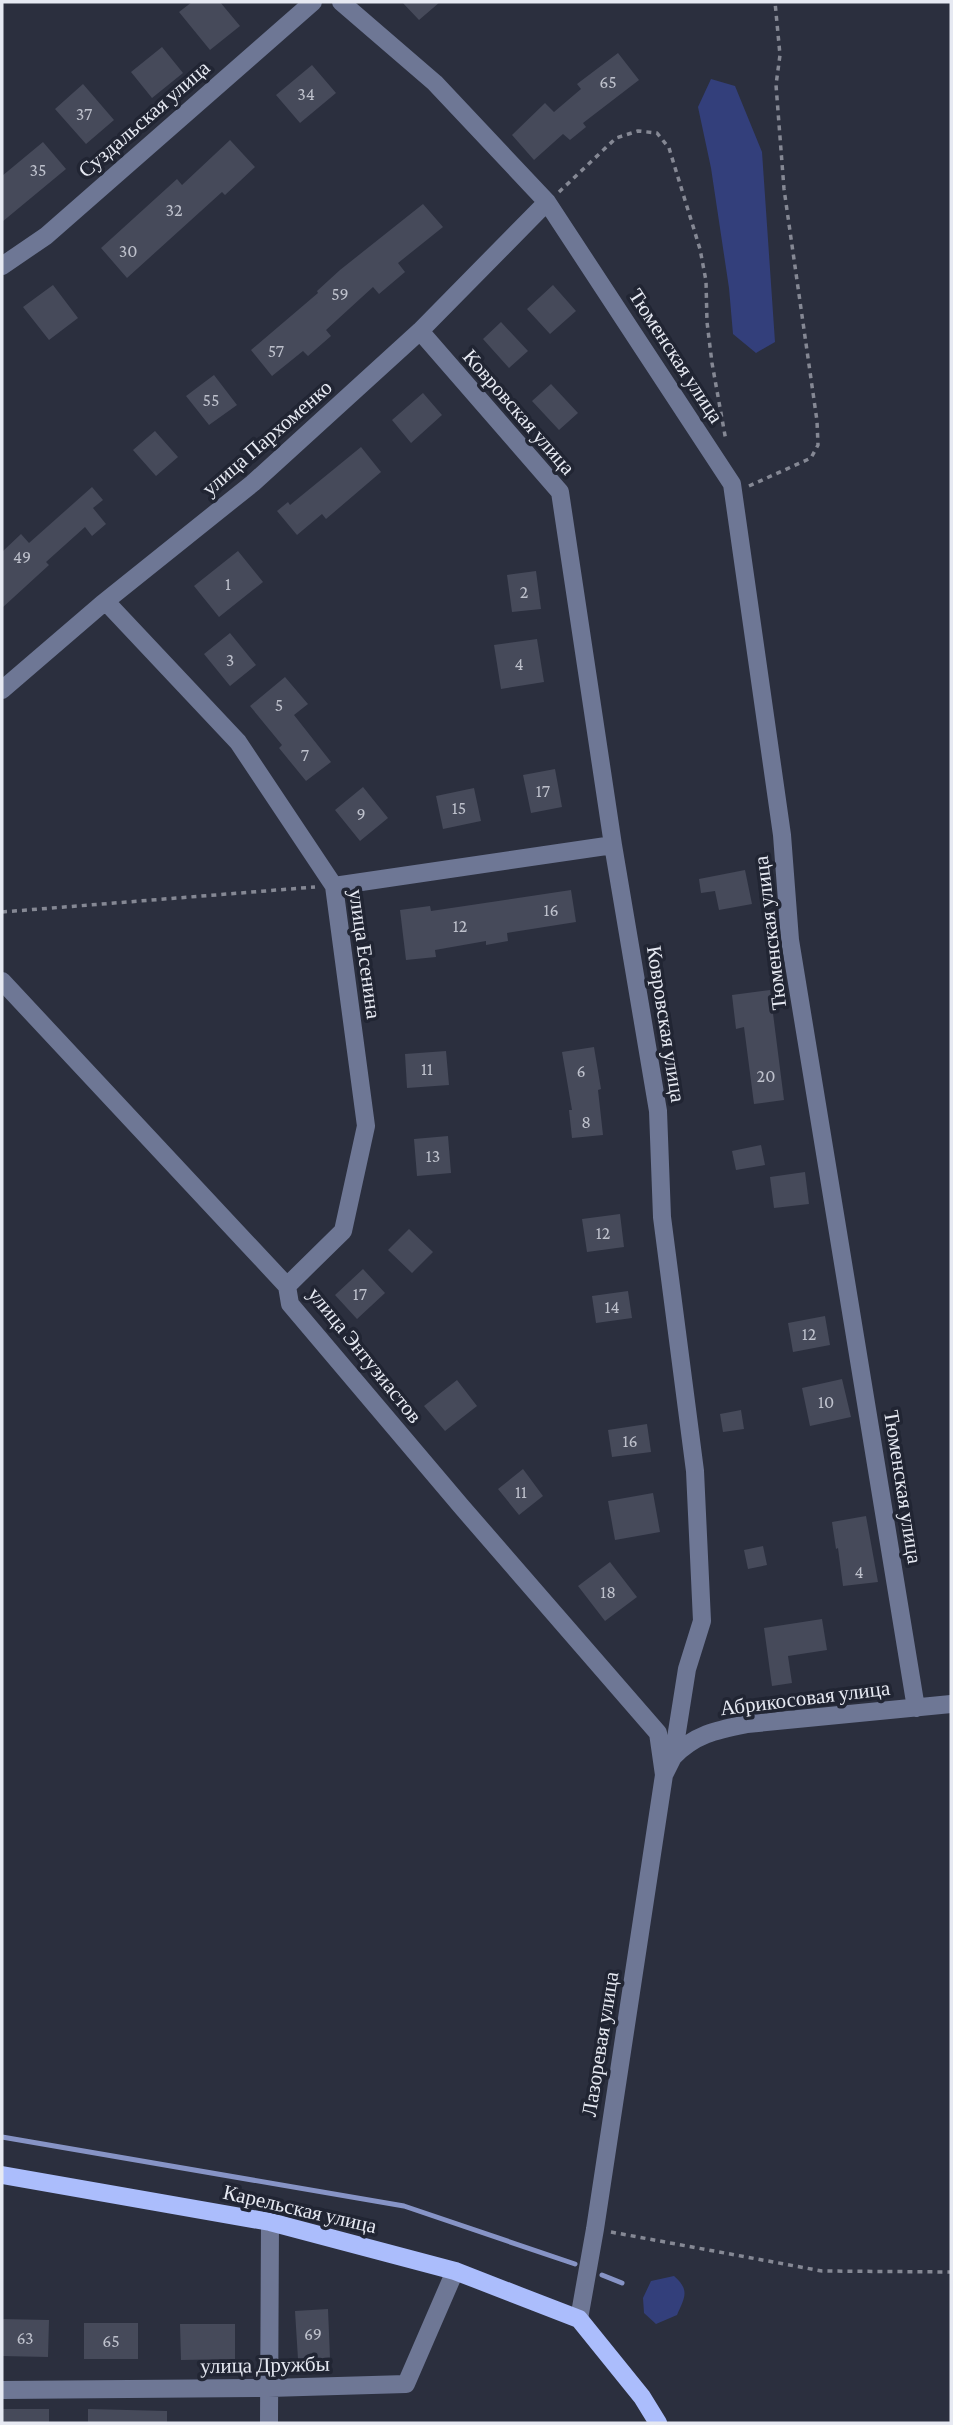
<svg xmlns="http://www.w3.org/2000/svg" width="953" height="2425" font-family="'Crimson Pro',serif">
<style>
.green{fill:#333f7b}
.lines{fill:none;stroke-linecap:round;stroke-linejoin:round}
.stream{stroke:#8794c6;stroke-width:5}
.building{fill:#464a5a}
.path{stroke:#858894;stroke-width:3.5;stroke-dasharray:5 5;stroke-linecap:butt}
.minor{stroke:#6e7795;stroke-width:18}
.major{stroke:#abbdfc;stroke-width:18}
.labels{text-anchor:middle;dominant-baseline:central;stroke-width:7;stroke-linejoin:round;paint-order:stroke}
.number-label{font-size:18px;fill:#bec1cc}
.street-label{font-size:21px;fill:#e6e9f2;stroke:#212533}
</style>
<rect width="100%" height="100%" fill="#2b2f3e"/>
<path class="green" d="M 711,79 L 735,86 L 762,152 L 775,342 L 756,353 L 733,334 L 729,288 L 711,168 L 698,107 Z
M 674,2276 C 690,2290 685,2297 677,2315 L 656,2324 L 644,2313 L 643,2298 L 651,2281 Z"/>
<g class="lines">
<path class="stream" d="M 2,2137 L 404,2206 L 575,2264
M 602,2275 L 622,2283"/>
</g>
<path class="building" d="M 192,2 L 220,2 L 240,26 L 210,50 L 179,12 Z
M 402,2 L 440,2 L 419,20 Z
M 162,47 L 183,73 L 152,98 L 131,72 Z
M 618,53 L 639,80 L 583,123 L 586,127 L 570,140 L 563,134 L 534,160 L 512,135 L 545,103 L 554,112 L 581,89 L 577,84 Z
M 312,65 L 336,93 L 300,123 L 276,95 Z
M 83,84 L 114,120 L 86,144 L 55,109 Z
M 230,140 L 255,167 L 225,195 L 222,192 L 127,278 L 101,248 L 177,179 L 182,185 Z
M 43,142 L 66,169 L 2,222 L 2,176 Z
M 423,204 L 443,227 L 398,263 L 405,272 L 379,294 L 373,287 L 326,330 L 331,336 L 308,356 L 303,351 L 272,376 L 251,350 L 318,293 L 317,291 L 340,270 Z
M 53,285 L 78,318 L 49,340 L 23,307 Z
M 553,285 L 576,311 L 550,334 L 527,309 Z
M 501,322 L 528,351 L 509,368 L 483,339 Z
M 214,375 L 237,405 L 209,425 L 186,396 Z
M 551,384 L 578,413 L 559,430 L 532,401 Z
M 423,393 L 442,415 L 411,443 L 392,420 Z
M 155,431 L 178,457 L 156,476 L 133,450 Z
M 361,447 L 381,472 L 326,519 L 322,514 L 297,535 L 277,511 L 288,502 L 290,505 Z
M 92,487 L 103,500 L 93,508 L 106,524 L 92,536 L 85,527 L 46,562 L 49,565 L 2,608 L 2,552 L 21,534 L 29,543 Z
M 238,551 L 263,582 L 219,617 L 194,586 Z
M 536,571 L 541,609 L 512,612 L 507,575 Z
M 230,633 L 256,665 L 230,686 L 204,654 Z
M 537,639 L 544,682 L 501,689 L 494,645 Z
M 285,677 L 308,704 L 294,715 L 331,762 L 306,781 L 279,748 L 282,745 L 250,706 Z
M 555,769 L 562,807 L 531,813 L 523,775 Z
M 363,787 L 388,818 L 360,841 L 335,810 Z
M 474,788 L 481,821 L 443,829 L 436,796 Z
M 745,870 L 752,904 L 719,910 L 715,891 L 701,893 L 699,879 Z
M 571,890 L 576,922 L 507,933 L 508,941 L 486,945 L 486,941 L 435,950 L 436,957 L 406,960 L 400,910 L 430,906 L 431,911 Z
M 770,990 L 784,1100 L 754,1104 L 744,1027 L 736,1029 L 732,995 Z
M 594,1047 L 601,1089 L 598,1090 L 603,1135 L 572,1138 L 569,1110 L 572,1110 L 562,1052 Z
M 446,1051 L 449,1085 L 407,1088 L 405,1054 Z
M 448,1136 L 451,1173 L 417,1176 L 414,1139 Z
M 761,1145 L 765,1165 L 736,1170 L 732,1151 Z
M 805,1172 L 809,1204 L 774,1208 L 770,1177 Z
M 620,1214 L 624,1247 L 587,1252 L 582,1219 Z
M 409,1229 L 433,1252 L 412,1273 L 388,1250 Z
M 363,1269 L 385,1293 L 357,1319 L 335,1295 Z
M 628,1291 L 632,1318 L 596,1323 L 592,1296 Z
M 825,1316 L 830,1345 L 793,1352 L 788,1323 Z
M 842,1379 L 851,1417 L 810,1426 L 802,1388 Z
M 457,1380 L 477,1406 L 445,1431 L 424,1406 Z
M 741,1410 L 744,1429 L 723,1432 L 720,1414 Z
M 647,1424 L 651,1452 L 612,1457 L 608,1430 Z
M 523,1469 L 543,1496 L 519,1515 L 498,1489 Z
M 653,1493 L 660,1532 L 615,1540 L 608,1501 Z
M 866,1516 L 878,1582 L 843,1586 L 838,1548 L 836,1549 L 832,1522 Z
M 763,1546 L 767,1565 L 748,1569 L 744,1550 Z
M 610,1562 L 637,1597 L 605,1621 L 578,1586 Z
M 822,1619 L 827,1650 L 788,1656 L 792,1683 L 772,1686 L 764,1628 Z
M 328,2309 L 330,2358 L 298,2359 L 295,2311 Z
M 2,2319 L 49,2320 L 48,2357 L 2,2356 Z
M 84,2323 L 138,2323 L 138,2359 L 84,2359 Z
M 180,2324 L 235,2324 L 235,2359 L 181,2360 Z
M 2,2409 L 49,2409 L 49,2423 L 2,2423 Z
M 88,2409 L 167,2411 L 167,2423 L 88,2423 Z"/>
<g class="lines">
<path class="path" d="M 559,192 L 616,138 L 638,131 L 657,133 L 669,148 L 700,249 L 706,281 L 707,322 L 712,363 L 726,441
M 749,486 L 811,458 L 818,445 L 817,421 L 784,189 L 776,85 L 780,55 L 775,2
M 2,912 L 315,887
M 611,2232 L 822,2271 L 951,2272"/>
<path class="minor" d="M 341,2 L 435,83 L 547,202 L 732,484 L 782,835 L 790,940 L 916,1708
M 2,266 L 46,236 L 313,2
M 420,331 L 560,492 L 613,845 L 658,1111 L 662,1217 L 695,1471 L 702,1621 L 687,1669 L 673,1757 L 664,1775 L 595,2229 L 579,2319
M 102,604 L 110,606 L 238,742 L 334,886 L 366,1126 L 343,1231 L 287,1286
M 2,690 L 102,604 L 253,483 L 420,331 L 547,202
M 334,886 L 613,845
M 2,981 L 287,1286 L 290,1304 L 461,1506 L 658,1733 L 664,1775
M 673,1757 C 695,1734 717,1730 747,1724 L 951,1704
M 2,2390 L 269,2388 L 406,2384 L 455,2271
M 269,2423 L 270,2222"/>
<path class="major" d="M 2,2175 L 270,2222 L 455,2271 L 579,2319 L 642,2397 L 658,2423"/>
</g>
<g class="labels">
<g class="number-label">
<text x="608" y="82">65</text>
<text x="306" y="94">34</text>
<text x="84" y="114">37</text>
<text x="38" y="170">35</text>
<text x="174" y="210">32</text>
<text x="128" y="251">30</text>
<text x="340" y="294">59</text>
<text x="276" y="351">57</text>
<text x="211" y="400">55</text>
<text x="22" y="557">49</text>
<text x="228" y="584">1</text>
<text x="524" y="592">2</text>
<text x="230" y="660">3</text>
<text x="519" y="664">4</text>
<text x="279" y="705">5</text>
<text x="305" y="755">7</text>
<text x="543" y="791">17</text>
<text x="459" y="808">15</text>
<text x="361" y="814">9</text>
<text x="551" y="910">16</text>
<text x="460" y="926">12</text>
<text x="427" y="1069">11</text>
<text x="581" y="1071">6</text>
<text x="766" y="1076">20</text>
<text x="586" y="1122">8</text>
<text x="433" y="1156">13</text>
<text x="603" y="1233">12</text>
<text x="360" y="1294">17</text>
<text x="612" y="1307">14</text>
<text x="809" y="1334">12</text>
<text x="826" y="1402">10</text>
<text x="630" y="1441">16</text>
<text x="521" y="1492">11</text>
<text x="859" y="1572">4</text>
<text x="608" y="1592">18</text>
<text x="313" y="2334">69</text>
<text x="25" y="2338">63</text>
<text x="111" y="2341">65</text>
</g>
<g class="street-label">
<text transform="translate(144 119) rotate(-41)">Суздальская улица</text>
<text transform="translate(676 356) rotate(57)">Тюменская улица</text>
<text transform="translate(519 412) rotate(49)">Ковровская улица</text>
<text transform="translate(267 438) rotate(-41)">улица Пархоменко</text>
<text transform="translate(770 933) rotate(-97)">Тюменская улица</text>
<text transform="translate(365 954) rotate(82)">улица Есенина</text>
<text transform="translate(666 1024) rotate(81)">Ковровская улица</text>
<text transform="translate(365 1355) rotate(51)">улица Энтузиастов</text>
<text transform="translate(903 1487) rotate(81)">Тюменская улица</text>
<text transform="translate(805 1698) rotate(-7)">Абрикосовая улица</text>
<text transform="translate(600 2044) rotate(-81)">Лазоревая улица</text>
<text transform="translate(300 2209) rotate(13)">Карельская улица</text>
<text transform="translate(265 2365) rotate(-1)">улица Дружбы</text>
</g>
</g>
<rect width="953" height="2425" fill="none" stroke="#e6e9f2" stroke-width="7"/>
</svg>
